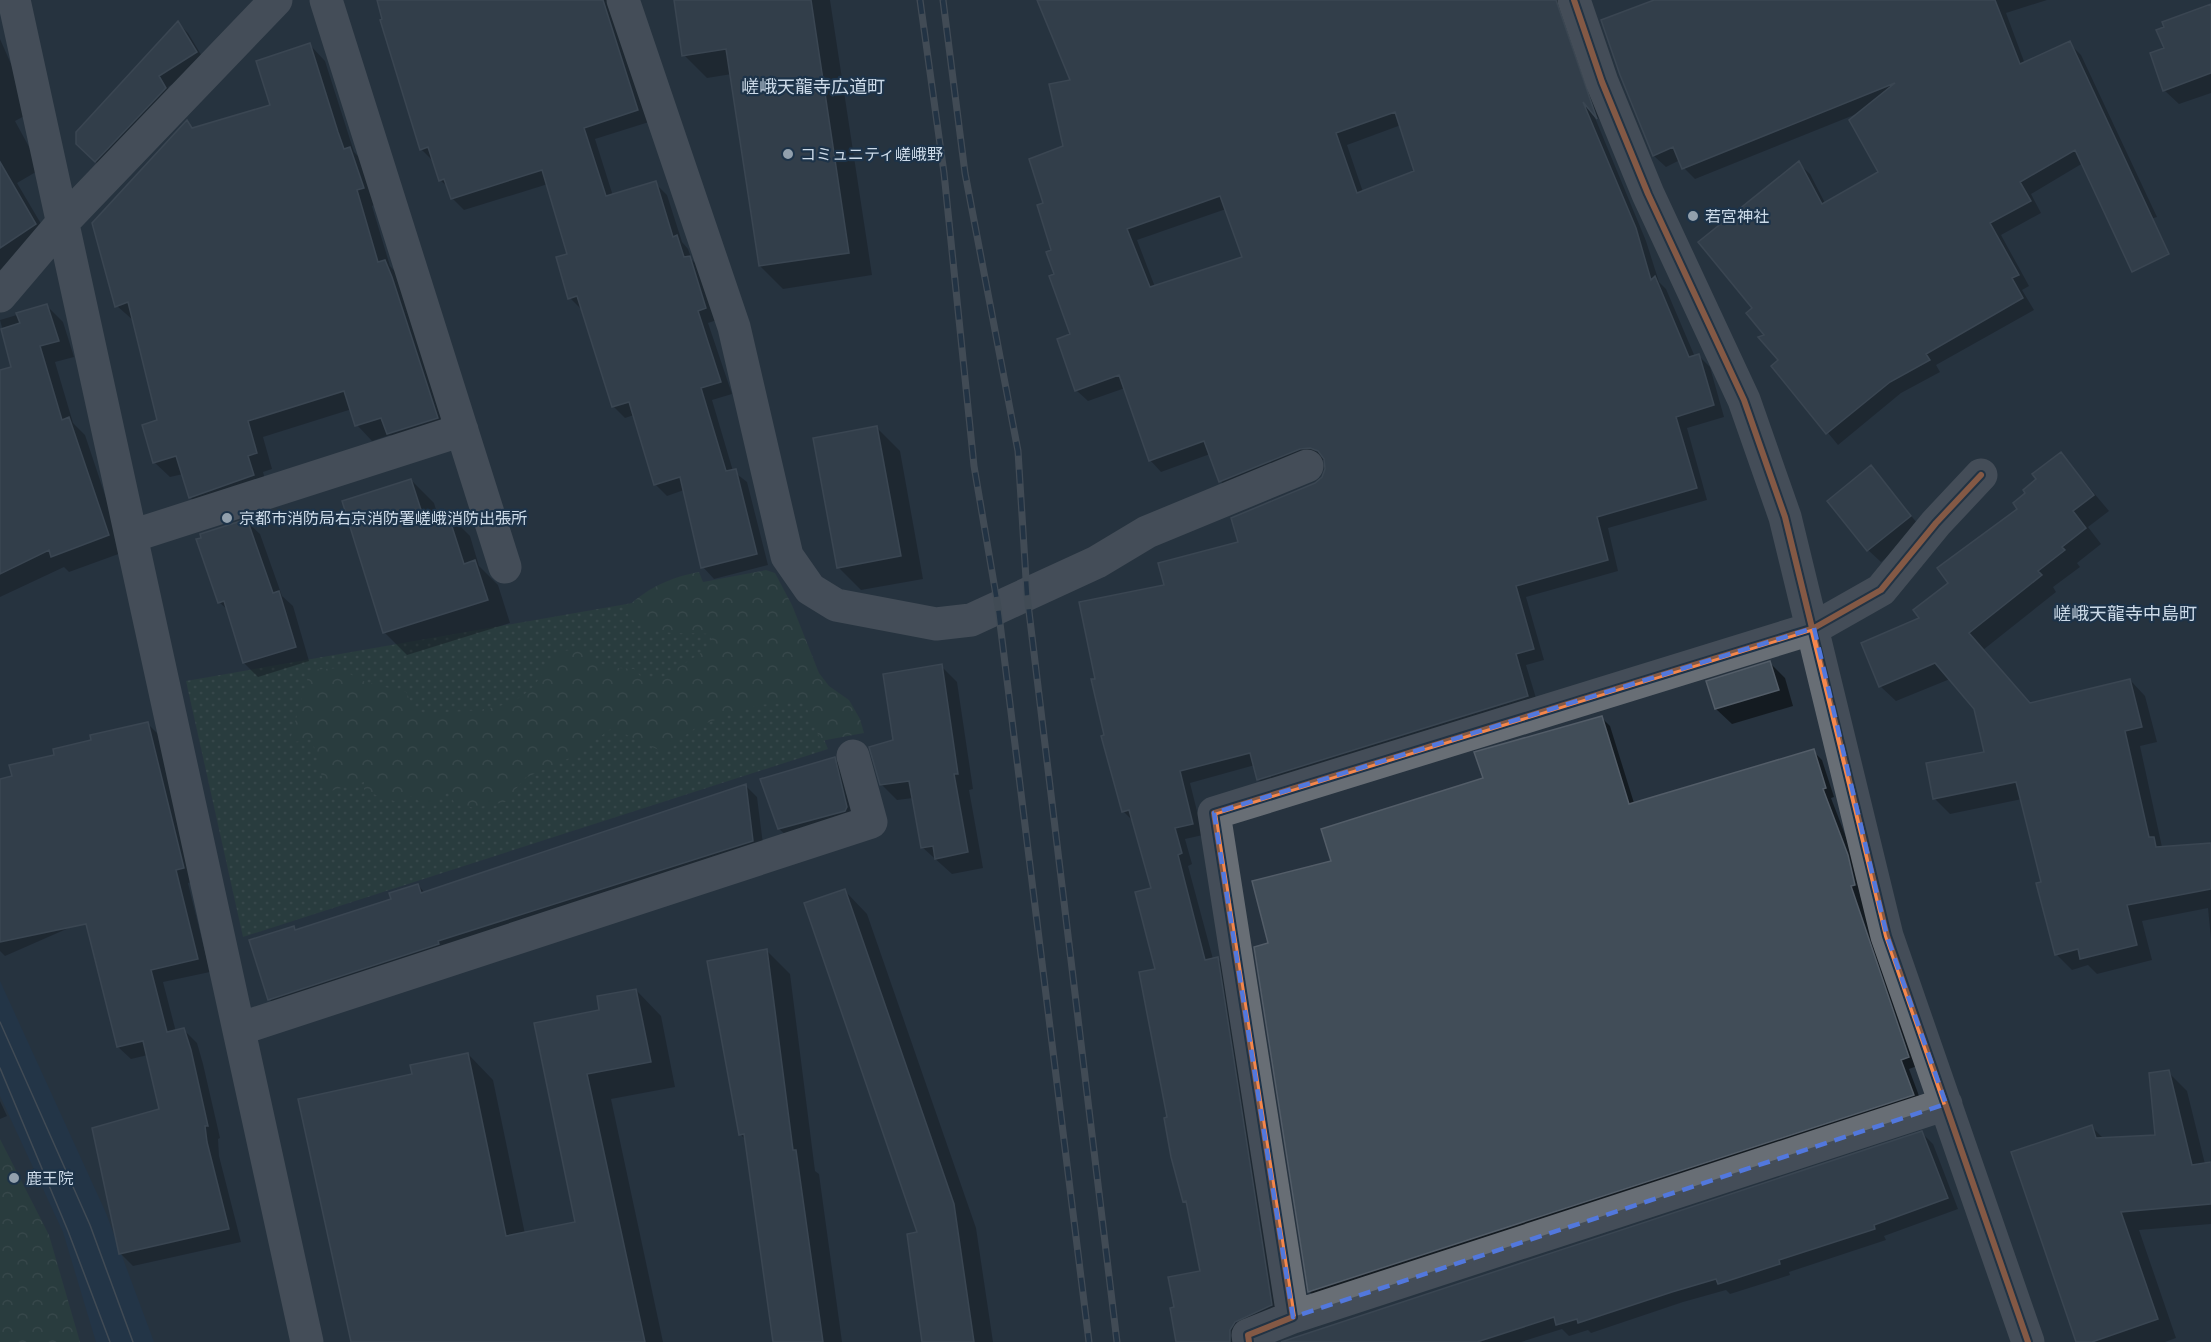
<svg xmlns="http://www.w3.org/2000/svg" width="2211" height="1342" font-family="Karla,'Noto Sans JP',sans-serif">
<style>
.built{fill:#1f3851}
.grass{fill:url(#grass-dots)}
.forest{fill:url(#forest-crowns)}
.shadow{fill:#0007;fill-rule:evenodd}
.building{fill:#414d58;stroke:#535d68;stroke-width:1.5;fill-rule:evenodd}
.lines{fill:none;stroke-linecap:round;stroke-linejoin:round}
.street{stroke:#686e75;stroke-width:33}
.tram{stroke:#626970;stroke-width:1.5}
.rail-casing{stroke:#626970;stroke-width:7}
.rail{stroke:#1d3349;stroke-width:4.5;stroke-dasharray:14;stroke-linecap:butt}
.cycleway-casing{stroke:#1d3349;stroke-width:10}
.cycleway{stroke:#f5874c;stroke-width:6}
.marked{fill:none;stroke:#5278dd;stroke-width:4.5;stroke-dasharray:12 8;stroke-linejoin:round}
.poi-dot{fill:#92a0ad;stroke:#1d3349;stroke-width:2}
.labels{text-anchor:middle;dominant-baseline:central;stroke-width:4.5;stroke-linejoin:round;paint-order:stroke}
.poi-label{font-size:16px;fill:#ccdae8;stroke:#1d3349;text-anchor:start}
.neighbourhood-label{font-size:18px;fill:#ccdae8;stroke:#1d3349}
</style>
<defs>
<pattern id="grass-dots" width="8" height="8" patternUnits="userSpaceOnUse" patternTransform="scale(1.5)"><rect width="8" height="8" fill="#2e473c"/><path d="M2 2h.1M6 6h.1" fill="none" stroke="#4b6158" stroke-width="1.8" stroke-linecap="round"/></pattern>
<pattern id="forest-crowns" width="20" height="18" patternUnits="userSpaceOnUse" patternTransform="scale(1.5)"><rect width="20" height="18" fill="#2e473c"/><path d="M2 6a3 3 0 1 1 6 0M12 15a3 3 0 1 1 6 0" fill="none" stroke="#4b6158"/></pattern>
</defs>
<rect width="100%" height="100%" fill="#27333f"/>
<path class="built" d="M 0,981 L 106,1213 L 154,1342 L 96,1342 L 63,1232 L 0,1096 Z"/>
<path class="grass" d="M 758,581 L 828,749 L 243,937 L 186,681 Z"/>
<path class="forest" d="M 766,570 L 775,573 L 792,605 L 819,673 L 829,686 L 849,700 L 860,719 L 864,733 L 821,741 L 804,702 L 758,705 L 698,726 L 663,752 L 612,728 L 574,756 L 525,778 L 505,802 L 474,808 L 454,803 L 450,791 L 428,807 L 411,796 L 394,801 L 364,791 L 364,782 L 326,792 L 312,739 L 289,743 L 310,670 L 339,668 L 365,682 L 406,692 L 414,708 L 424,713 C 470,710 532,716 547,660 L 564,651 L 583,648 C 596,667 612,668 634,669 L 643,679 L 663,677 L 704,651 L 711,643 L 711,634 C 684,632 640,639 625,610 C 644,589 671,577 699,572 L 703,582 Z
M 0,1139 L 49,1235 L 80,1342 L 0,1342 Z"/>
<path class="shadow" d="M 377,0 L 609,0 L 649,122 L 595,139 L 613,196 L 655,183 L 667,195 L 682,242 L 688,249 L 692,260 L 702,269 L 717,320 L 708,323 L 732,394 L 712,400 L 733,471 L 747,482 L 768,565 L 714,579 L 703,567 L 684,490 L 667,496 L 655,484 L 634,415 L 625,418 L 613,406 L 582,310 L 570,298 L 569,255 L 548,184 L 464,210 L 452,198 L 449,188 L 440,180 L 433,161 L 421,149 Z
M 675,0 L 830,0 L 872,275 L 783,289 L 760,266 L 732,74 L 707,78 L 684,55 Z
M 1039,0 L 1562,0 L 1606,126 L 1593,113 L 1646,241 L 1659,282 L 1666,289 L 1695,357 L 1699,356 L 1710,367 L 1724,417 L 1687,428 L 1707,500 L 1608,528 L 1618,571 L 1526,597 L 1544,660 L 1526,665 L 1539,708 L 1270,791 L 1258,779 L 1255,765 L 1190,783 L 1203,835 L 1185,839 L 1192,864 L 1188,866 L 1213,959 L 1217,958 L 1228,969 L 1283,1316 L 1241,1342 L 1178,1342 L 1176,1309 L 1202,1272 L 1188,1206 L 1184,1201 L 1169,1118 L 1152,889 L 1134,822 L 1123,811 L 1105,736 L 1096,680 L 1166,586 L 1240,543 L 1323,478 L 1327,468 L 1326,460 L 1312,459 L 1232,492 L 1220,481 L 1210,454 L 1161,472 L 1150,460 L 1125,388 L 1088,401 L 1076,390 L 1072,334 L 1056,274 L 1045,204 L 1065,147 L 1072,81 ZM 1401,125 L 1416,172 L 1363,192 L 1347,145 ZM 1226,209 L 1244,257 L 1155,287 L 1137,240 Z
M 1658,0 L 2047,0 L 2006,13 L 2025,64 L 2069,43 L 2081,55 L 2157,217 L 2120,228 L 2083,163 L 2031,194 L 2041,213 L 2001,235 L 2029,286 L 2022,290 L 2034,310 L 1936,365 L 1940,372 L 1901,393 L 1838,445 L 1773,366 L 1780,360 L 1754,308 L 1798,163 L 1810,174 L 1825,203 L 1880,173 L 1859,113 L 1695,179 L 1684,168 L 1680,160 L 1666,167 L 1654,156 L 1621,75 Z
M 2211,5 L 2211,93 L 2179,104 L 2164,90 L 2166,49 Z
M 178,23 L 188,33 L 206,63 L 168,87 L 176,99 L 106,171 L 88,155 Z
M 0,39 L 26,98 L 30,113 L 15,121 L 41,169 L 17,183 L 50,239 L 0,270 Z
M 310,45 L 325,61 L 354,152 L 366,164 L 378,203 L 372,206 L 390,266 L 400,277 L 453,433 L 404,449 L 390,435 L 372,441 L 357,425 L 352,409 L 263,437 L 272,469 L 263,472 L 268,490 L 206,513 L 190,497 L 183,474 L 170,477 L 154,462 L 159,421 L 134,321 L 117,306 L 187,123 L 193,129 L 272,106 Z
M 47,306 L 63,322 L 74,357 L 55,362 L 73,423 L 85,435 L 124,552 L 69,572 L 64,567 L 0,597 L 0,372 L 13,368 L 0,320 Z
M 877,428 L 900,451 L 923,579 L 861,590 L 838,567 Z
M 2061,454 L 2109,511 L 2088,527 L 2101,544 L 2077,563 L 2080,567 L 2053,587 L 2056,592 L 1983,650 L 2031,704 L 2130,680 L 2145,696 L 2157,742 L 2140,746 L 2162,847 L 2211,844 L 2211,939 L 2208,908 L 2142,921 L 2152,960 L 2097,974 L 2088,965 L 2072,970 L 2056,954 L 2043,883 L 2022,799 L 1950,814 L 1934,798 L 1985,753 L 1976,708 L 1950,679 L 1896,701 L 1880,686 L 1921,619 L 2019,510 L 2027,494 Z
M 1871,467 L 1922,529 L 1881,562 L 1868,550 Z
M 411,480 L 434,503 L 438,516 L 447,513 L 470,536 L 479,566 L 498,585 L 510,623 L 407,655 L 384,632 Z
M 246,521 L 260,534 L 282,596 L 293,606 L 309,661 L 258,677 L 244,663 L 229,611 L 219,602 Z
M 1770,663 L 1785,678 L 1793,706 L 1732,724 L 1716,709 L 1708,682 Z
M 941,666 L 957,682 L 973,789 L 969,790 L 983,868 L 952,874 L 922,847 L 913,798 L 897,800 L 882,785 L 895,741 Z
M 1601,717 L 1610,726 L 1634,803 L 1813,751 L 1822,760 L 1834,797 L 1831,798 L 1857,866 L 1864,894 L 1860,895 L 1917,1066 L 1909,1069 L 1922,1104 L 1319,1301 L 1310,1292 L 1256,948 L 1270,944 L 1333,862 Z
M 147,723 L 160,736 L 196,881 L 188,883 L 210,972 L 163,982 L 176,1032 L 184,1030 L 197,1043 L 203,1064 L 220,1138 L 218,1139 L 219,1156 L 241,1242 L 133,1266 L 120,1253 L 161,1110 L 148,1055 L 131,1059 L 118,1047 L 87,920 L 5,956 L 0,951 L 0,781 L 13,777 L 93,741 Z
M 834,759 L 842,766 L 854,815 L 787,836 L 779,829 Z
M 746,786 L 757,797 L 764,852 L 280,1010 L 269,999 L 293,928 L 297,931 L 393,900 L 418,885 L 425,893 Z
M 845,891 L 867,914 L 976,1228 L 993,1342 L 924,1342 L 920,1233 Z
M 767,951 L 790,974 L 815,1171 L 819,1174 L 842,1342 L 774,1342 L 746,1140 L 740,1134 Z
M 636,990 L 661,1016 L 675,1087 L 611,1099 L 663,1342 L 353,1342 L 414,1075 L 468,1054 L 493,1080 L 525,1234 L 577,1223 L 536,1024 L 601,1011 Z
M 2168,1072 L 2187,1091 L 2205,1164 L 2211,1163 L 2211,1224 L 2139,1230 L 2176,1338 L 2165,1342 L 2077,1342 L 2091,1126 L 2104,1139 L 2157,1137 Z
M 0,1101 L 7,1116 L 0,1119 Z
M 1922,1133 L 1933,1144 L 1958,1209 L 1884,1236 L 1886,1240 L 1789,1272 L 1790,1275 L 1730,1294 L 1726,1290 L 1683,1302 L 1591,1333 L 1588,1330 L 1569,1336 L 1562,1329 L 1521,1342 L 1285,1342 Z"/>
<path class="building" d="M 377,0 L 603,0 L 638,110 L 584,128 L 606,196 L 656,181 L 673,237 L 677,235 L 684,257 L 690,256 L 706,308 L 698,311 L 721,382 L 701,388 L 726,471 L 736,469 L 757,554 L 701,568 L 680,477 L 654,485 L 629,402 L 612,407 L 577,296 L 568,299 L 556,257 L 567,254 L 542,170 L 451,199 L 444,179 L 439,181 L 428,147 L 420,150 L 380,20 L 382,19 Z
M 674,0 L 811,0 L 849,253 L 759,266 L 726,49 L 682,56 Z
M 1037,0 L 1556,0 L 1597,119 L 1583,102 L 1636,228 L 1651,280 L 1655,276 L 1689,357 L 1699,354 L 1714,405 L 1676,417 L 1697,488 L 1597,517 L 1608,560 L 1516,586 L 1534,649 L 1516,654 L 1528,696 L 1257,780 L 1250,753 L 1180,771 L 1193,824 L 1175,828 L 1182,853 L 1178,855 L 1205,960 L 1218,957 L 1272,1305 L 1235,1322 L 1230,1330 L 1230,1342 L 1176,1342 L 1170,1308 L 1174,1307 L 1168,1277 L 1200,1271 L 1186,1201 L 1183,1202 L 1171,1157 L 1164,1118 L 1167,1117 L 1139,972 L 1155,969 L 1135,892 L 1151,888 L 1129,810 L 1122,812 L 1101,736 L 1104,735 L 1091,679 L 1095,679 L 1079,602 L 1164,585 L 1158,563 L 1238,542 L 1231,518 L 1315,483 L 1322,477 L 1325,469 L 1324,459 L 1318,451 L 1310,448 L 1300,449 L 1219,482 L 1204,441 L 1149,461 L 1119,375 L 1075,391 L 1057,339 L 1070,334 L 1049,276 L 1054,274 L 1046,252 L 1051,250 L 1037,205 L 1043,203 L 1029,159 L 1063,146 L 1049,84 L 1070,80 ZM 1395,112 L 1414,171 L 1357,193 L 1336,133 ZM 1220,196 L 1242,257 L 1150,287 L 1127,229 Z
M 1654,0 L 1995,0 L 2020,64 L 2070,41 L 2169,254 L 2132,272 L 2075,150 L 2020,182 L 2031,201 L 1990,223 L 2019,275 L 2012,278 L 2023,298 L 1926,354 L 1930,360 L 1890,382 L 1826,434 L 1771,366 L 1778,360 L 1758,337 L 1764,335 L 1746,313 L 1752,308 L 1698,242 L 1799,161 L 1822,204 L 1878,172 L 1849,120 L 1895,83 L 1682,169 L 1673,147 L 1653,156 L 1620,75 L 1601,20 Z
M 2211,4 L 2211,73 L 2163,91 L 2150,53 L 2164,48 L 2156,30 L 2164,27 L 2162,22 Z
M 178,21 L 197,52 L 159,76 L 166,88 L 95,162 L 76,144 L 76,132 Z
M 310,43 L 338,132 L 344,149 L 350,147 L 364,188 L 357,190 L 378,262 L 385,260 L 392,277 L 438,418 L 387,434 L 381,418 L 355,426 L 344,391 L 248,421 L 257,453 L 248,456 L 254,475 L 189,498 L 176,456 L 153,463 L 142,425 L 157,420 L 128,302 L 115,307 L 92,223 L 187,120 L 192,128 L 270,105 L 256,61 Z
M 0,162 L 36,224 L 0,248 Z
M 47,304 L 59,341 L 40,346 L 62,420 L 69,417 L 109,535 L 51,557 L 49,550 L 0,574 L 0,370 L 11,367 L 1,329 L 20,323 L 16,313 Z
M 877,426 L 901,556 L 837,568 L 813,438 Z
M 2061,452 L 2094,495 L 2073,511 L 2086,528 L 2062,547 L 2065,550 L 2038,571 L 2042,575 L 1969,633 L 2030,703 L 2130,679 L 2142,727 L 2125,731 L 2149,837 L 2154,837 L 2156,847 L 2211,843 L 2211,889 L 2127,905 L 2137,945 L 2080,959 L 2078,949 L 2055,955 L 2036,883 L 2041,882 L 2016,782 L 1933,799 L 1926,763 L 1984,752 L 1974,709 L 1935,663 L 1879,687 L 1861,643 L 1919,618 L 1913,610 L 1948,583 L 1937,568 L 2017,509 L 2013,503 L 2025,493 L 2023,490 L 2036,479 L 2032,474 Z
M 1871,465 L 1911,516 L 1867,551 L 1827,501 Z
M 411,479 L 424,519 L 447,511 L 464,564 L 475,560 L 488,600 L 383,633 L 342,501 Z
M 247,519 L 273,593 L 279,591 L 296,647 L 243,663 L 224,601 L 218,603 L 196,539 L 201,538 L 200,534 Z
M 1770,661 L 1779,690 L 1715,709 L 1706,681 Z
M 942,664 L 958,774 L 954,774 L 968,852 L 935,859 L 933,846 L 921,848 L 909,781 L 880,785 L 869,747 L 893,740 L 883,674 Z
M 1602,716 L 1629,804 L 1814,749 L 1826,788 L 1823,789 L 1848,855 L 1855,885 L 1851,886 L 1909,1057 L 1901,1060 L 1914,1095 L 1308,1292 L 1254,947 L 1268,943 L 1252,881 L 1331,861 L 1321,829 L 1483,778 L 1474,752 Z
M 148,722 L 184,868 L 176,870 L 198,959 L 151,970 L 167,1032 L 184,1028 L 191,1050 L 208,1126 L 205,1126 L 207,1142 L 229,1229 L 119,1254 L 92,1128 L 159,1109 L 143,1041 L 117,1047 L 86,924 L 0,942 L 0,779 L 12,776 L 9,765 L 54,755 L 53,749 L 91,740 L 90,735 Z
M 835,757 L 847,807 L 845,811 L 778,829 L 760,779 Z
M 746,784 L 753,841 L 438,941 L 439,944 L 268,1000 L 249,940 L 294,926 L 295,930 L 391,899 L 389,893 L 418,884 L 421,893 Z
M 845,889 L 954,1204 L 974,1342 L 922,1342 L 907,1234 L 917,1232 L 804,903 Z
M 767,949 L 793,1150 L 796,1150 L 823,1342 L 773,1342 L 744,1134 L 739,1135 L 707,961 Z
M 636,989 L 651,1062 L 587,1074 L 645,1342 L 351,1342 L 298,1099 L 412,1074 L 410,1065 L 468,1053 L 506,1236 L 575,1222 L 534,1023 L 599,1010 L 597,996 Z
M 2169,1070 L 2192,1165 L 2211,1162 L 2211,1204 L 2121,1212 L 2158,1319 L 2092,1342 L 2076,1342 L 2011,1152 L 2092,1125 L 2096,1138 L 2155,1135 L 2149,1073 Z
M 1922,1131 L 1948,1198 L 1874,1225 L 1875,1229 L 1779,1260 L 1780,1264 L 1718,1284 L 1716,1279 L 1672,1292 L 1578,1323 L 1577,1319 L 1556,1325 L 1554,1317 L 1477,1342 L 1281,1342 Z"/>
<g class="lines">
<path class="street" d="M 14,0 L 307,1342
M 326,0 L 505,567
M 623,0 L 734,327 L 787,556 L 810,589 L 836,605 L 936,624 L 971,620 L 1097,562 L 1147,532 L 1307,466
M 1574,0 L 1602,82 L 1648,194 L 1744,400 L 1785,517 L 1887,936 L 2028,1342
M 0,296 L 63,222 L 276,0
M 132,536 L 462,430
M 239,1029 L 871,822 L 853,756
M 1293,1317 L 1946,1104
M 1249,1342 L 1248,1335 L 1293,1317 L 1214,813 L 1814,628 L 1881,590 L 1936,523 L 1981,475"/>
<path class="tram" d="M 0,1022 L 90,1225 L 133,1342
M 0,1068 L 68,1231 L 110,1342"/>
<g class="rail-casing">
<path id="rail" d="M 920,0 L 944,173 L 974,466 L 998,607 L 1089,1342
M 943,0 L 965,173 L 1018,451 L 1027,595 L 1117,1342"/>
</g>
<use href="#rail" class="rail"/>
<g class="cycleway-casing">
<path id="cycleway" d="M 1574,0 L 1602,82 L 1648,194 L 1744,400 L 1785,517 L 1887,936 L 2028,1342
M 1249,1342 L 1248,1335 L 1293,1317 L 1214,813 L 1814,628 L 1881,590 L 1936,523 L 1981,475"/>
</g>
<use href="#cycleway" class="cycleway"/>
</g>
<path d="M0 0H2211V1342H0ZM 1814,628 L 1887,936 L 1946,1104 L 1293,1317 L 1214,813 Z" fill="#27333f" fill-opacity=".55" fill-rule="evenodd"/>
<path class="marked" d="M 1814,628 L 1887,936 L 1946,1104 L 1293,1317 L 1214,813 Z"/>
<g class="poi-dot">
<circle cx="788" cy="154" r="6"/>
<circle cx="1693" cy="216" r="6"/>
<circle cx="227" cy="518" r="6"/>
<circle cx="14" cy="1178" r="6"/>
</g>
<g class="labels">
<g class="poi-label">
<text x="800" y="154">コミュニティ嵯峨野</text>
<text x="1705" y="216">若宮神社</text>
<text x="239" y="518">京都市消防局右京消防署嵯峨消防出張所</text>
<text x="26" y="1178">鹿王院</text>
</g>
<g class="neighbourhood-label">
<text x="813" y="87">嵯峨天龍寺広道町</text>
<text x="2125" y="614">嵯峨天龍寺中島町</text>
</g>
</g>
</svg>
